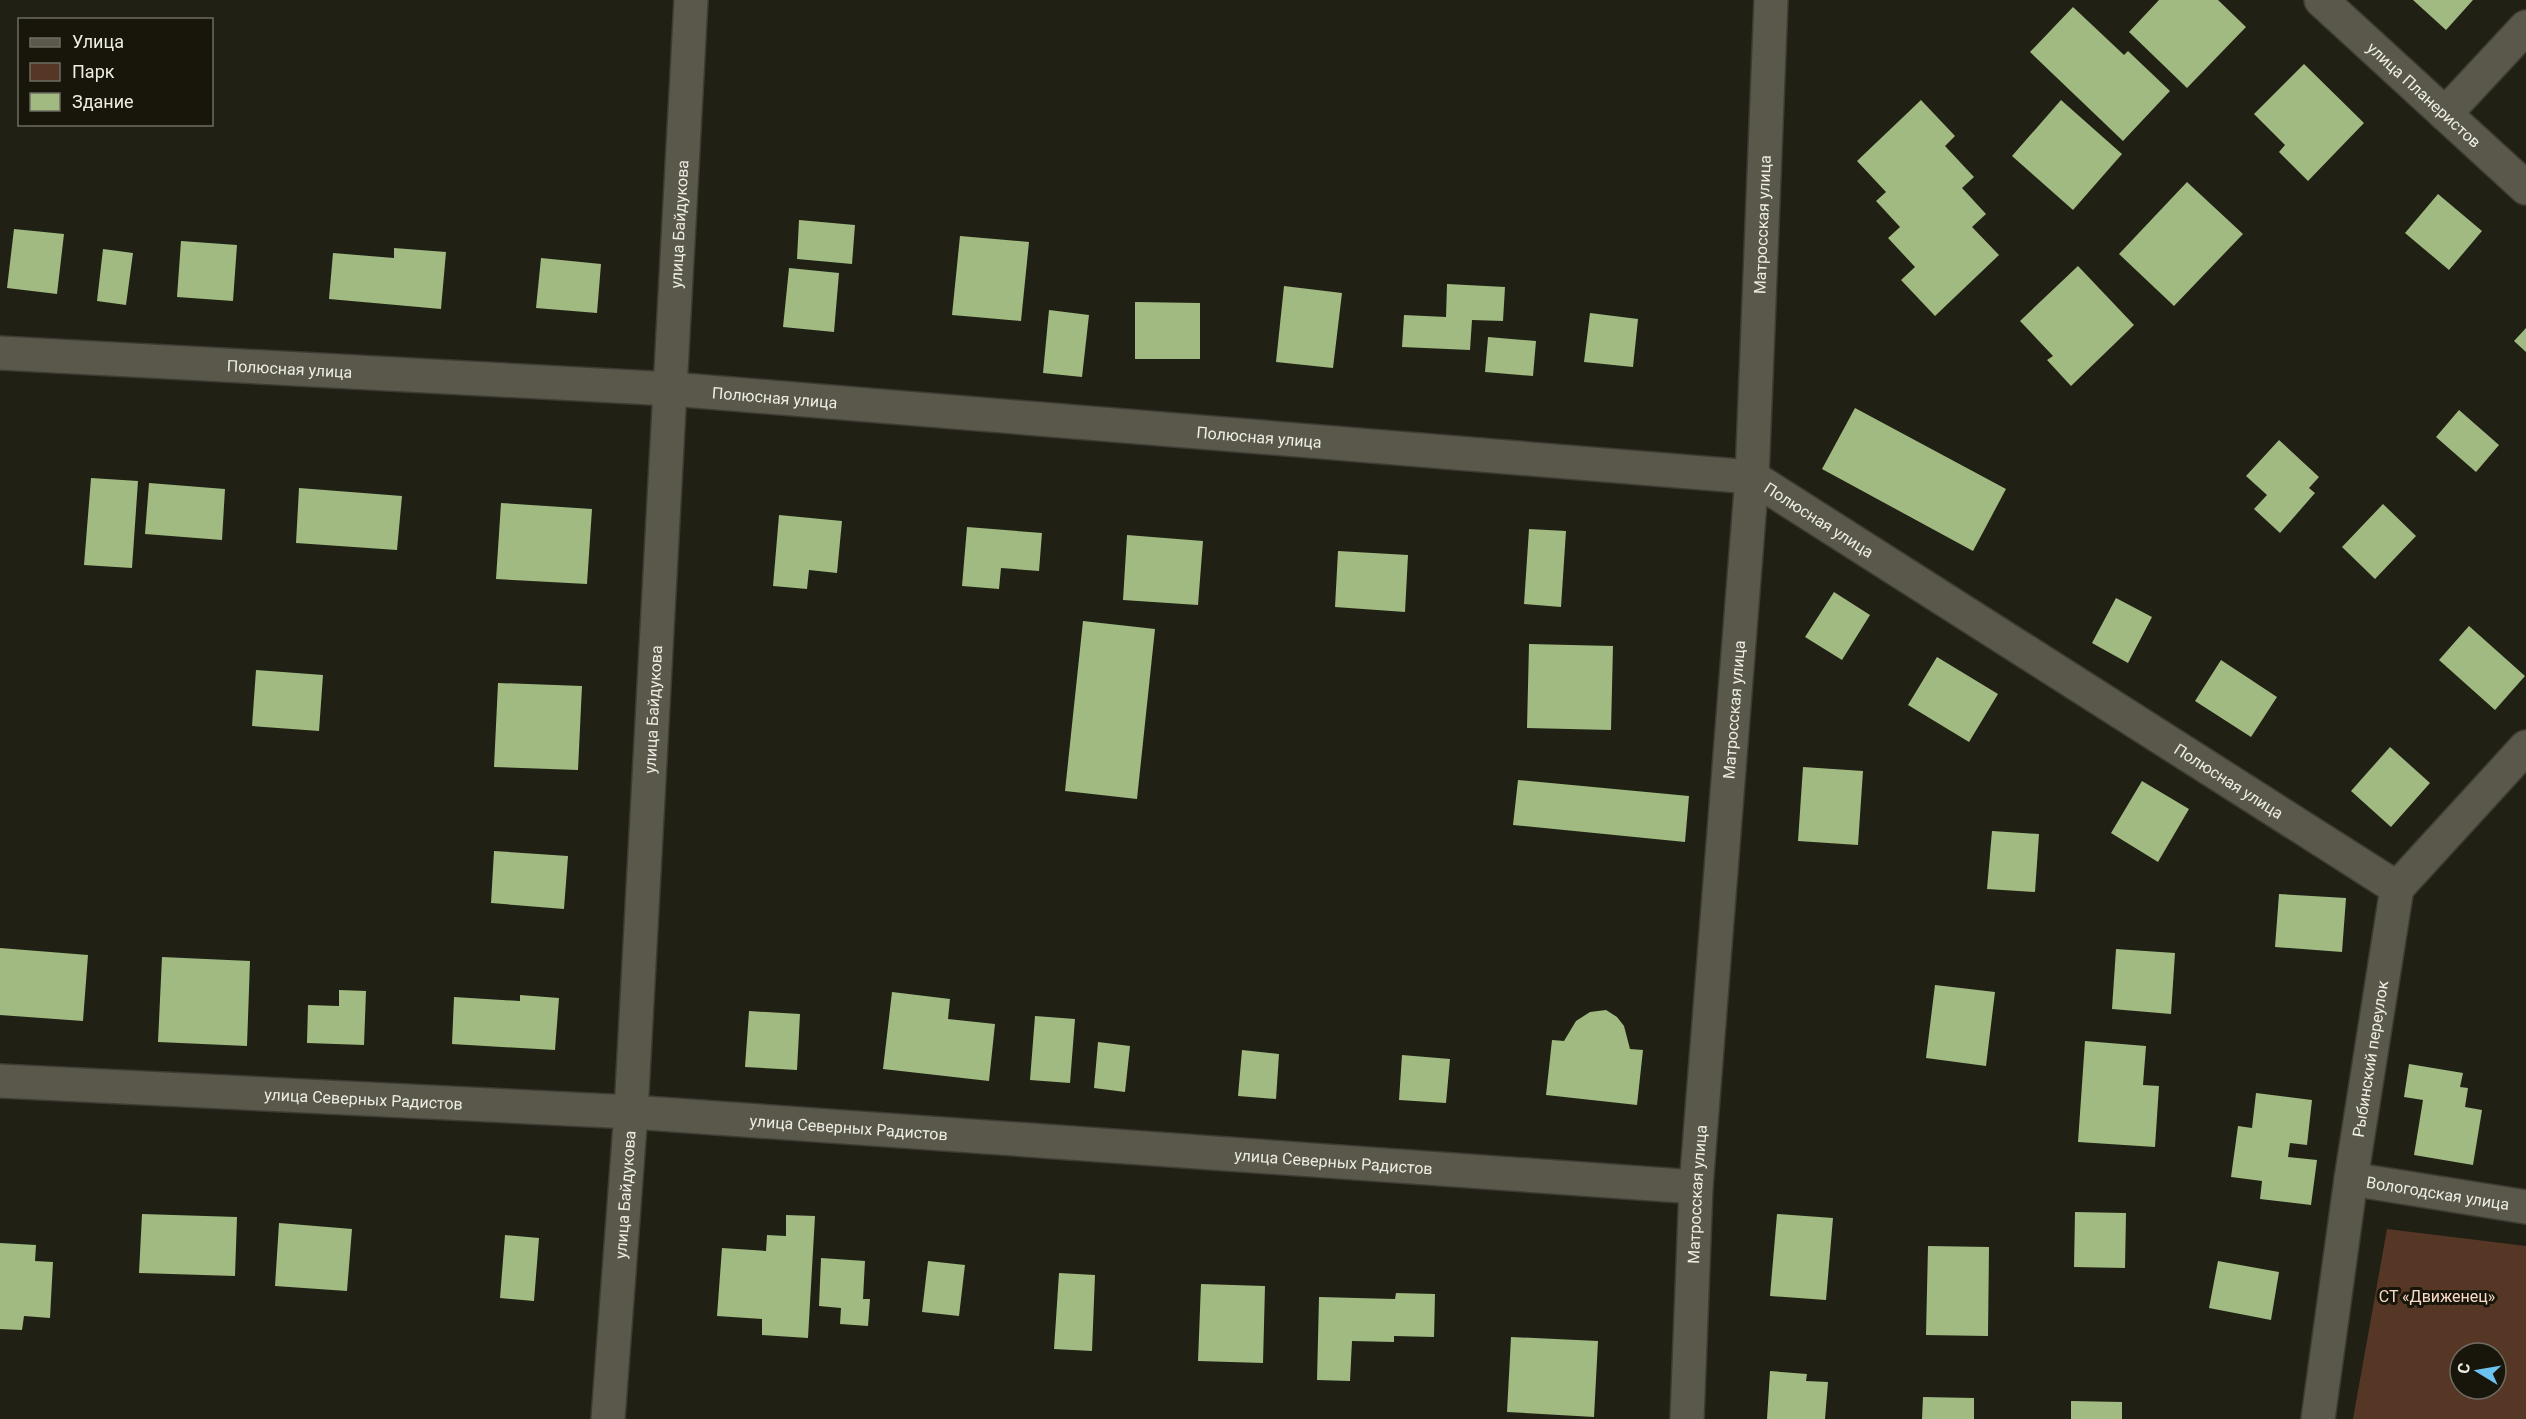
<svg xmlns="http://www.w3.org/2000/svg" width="2526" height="1419" font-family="Roboto,sans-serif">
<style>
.green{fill:#563726;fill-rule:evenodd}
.building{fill:#a0ba82}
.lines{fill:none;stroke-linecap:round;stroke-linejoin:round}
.minor-casing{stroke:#3d3b34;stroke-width:36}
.minor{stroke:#59584a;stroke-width:33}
.labels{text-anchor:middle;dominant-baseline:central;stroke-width:6;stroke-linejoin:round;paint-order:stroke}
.street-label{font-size:16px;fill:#eeede5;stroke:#18160b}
.park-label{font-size:16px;fill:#fbdac8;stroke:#18160b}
</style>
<rect width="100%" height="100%" fill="#212014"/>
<path class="green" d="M 2387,1229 L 2526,1246 L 2526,1419 L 2353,1419 ZM 2460,1353 L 2496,1353 L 2496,1389 L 2460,1389 Z"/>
<path class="building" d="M 2159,0 L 2218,0 L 2246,27 L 2187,88 L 2129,32 Z
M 2413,0 L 2473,0 L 2446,30 Z
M 2073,7 L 2124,55 L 2128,51 L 2170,91 L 2123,141 L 2030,52 Z
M 2304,64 L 2364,123 L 2308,181 L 2279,152 L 2285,145 L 2254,114 Z
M 1921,100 L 1955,136 L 1945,146 L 1974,177 L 1962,188 L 1986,214 L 1972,227 L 1999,255 L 1935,316 L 1901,280 L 1915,267 L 1888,238 L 1900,227 L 1876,201 L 1886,192 L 1857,161 Z
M 2061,100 L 2122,154 L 2073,210 L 2012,156 Z
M 2187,182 L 2243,234 L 2174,306 L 2119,254 Z
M 2438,194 L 2482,231 L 2449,270 L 2405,233 Z
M 799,220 L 855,225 L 852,264 L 797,259 Z
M 14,229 L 64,234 L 57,294 L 7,288 Z
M 960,236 L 1029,242 L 1021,321 L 952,315 Z
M 181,241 L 237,245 L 233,301 L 177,297 Z
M 394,248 L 446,252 L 441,309 L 329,299 L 333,253 L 394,258 Z
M 103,249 L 133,253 L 126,305 L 97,301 Z
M 541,258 L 601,264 L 597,313 L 536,308 Z
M 2078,266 L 2134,325 L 2071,386 L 2047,360 L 2053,356 L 2020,321 Z
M 789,268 L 839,273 L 834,332 L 783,327 Z
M 1447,284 L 1505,287 L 1503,321 L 1472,320 L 1470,350 L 1402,347 L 1404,315 L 1446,317 Z
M 1284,286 L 1342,293 L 1333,368 L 1276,362 Z
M 1135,302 L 1200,303 L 1200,359 L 1135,359 Z
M 1049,310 L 1089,315 L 1082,377 L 1043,373 Z
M 1590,313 L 1638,319 L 1633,367 L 1584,362 Z
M 2526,328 L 2526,352 L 2514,341 Z
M 1488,337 L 1536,341 L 1533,376 L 1485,372 Z
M 1855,408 L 2006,489 L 1973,551 L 1822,469 Z
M 2459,410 L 2499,445 L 2476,472 L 2436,437 Z
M 2279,440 L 2319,477 L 2309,488 L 2315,493 L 2280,533 L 2254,509 L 2267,495 L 2246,476 Z
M 91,478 L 138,481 L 132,568 L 84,565 Z
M 149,483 L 225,489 L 222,540 L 145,534 Z
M 299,488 L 402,496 L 397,550 L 296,543 Z
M 501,503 L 592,509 L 587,584 L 496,579 Z
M 2383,504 L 2416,536 L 2375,579 L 2342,547 Z
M 779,515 L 842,521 L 837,573 L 809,570 L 807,589 L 773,586 Z
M 967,527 L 1042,533 L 1039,571 L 1001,568 L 999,589 L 962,586 Z
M 1529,529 L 1566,531 L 1561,607 L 1524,604 Z
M 1127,535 L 1203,541 L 1198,605 L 1123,600 Z
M 1338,551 L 1408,555 L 1405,612 L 1335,607 Z
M 1834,592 L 1870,615 L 1842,660 L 1805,637 Z
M 2116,598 L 2152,617 L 2128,663 L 2092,643 Z
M 1083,621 L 1155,629 L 1137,799 L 1065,791 Z
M 2469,626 L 2525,676 L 2495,710 L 2439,660 Z
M 1529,644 L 1613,646 L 1611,730 L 1527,728 Z
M 1937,657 L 1998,694 L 1969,742 L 1908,705 Z
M 2221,660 L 2277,697 L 2251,737 L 2195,701 Z
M 256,670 L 323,675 L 319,731 L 252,726 Z
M 498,683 L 582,686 L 578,770 L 494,767 Z
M 2390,747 L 2430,783 L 2391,827 L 2351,791 Z
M 1803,767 L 1863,771 L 1858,845 L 1798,841 Z
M 1518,780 L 1689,796 L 1685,842 L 1513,825 Z
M 2142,781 L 2189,809 L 2158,862 L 2111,833 Z
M 1992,831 L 2039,834 L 2035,892 L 1987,889 Z
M 494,851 L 568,856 L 564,909 L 491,903 Z
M 2279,894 L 2346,898 L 2342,952 L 2275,947 Z
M 0,948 L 88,955 L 83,1021 L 0,1015 Z
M 2116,949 L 2175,953 L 2171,1014 L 2112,1009 Z
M 162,957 L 250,961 L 247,1046 L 158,1042 Z
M 1935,985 L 1995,992 L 1986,1066 L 1926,1058 Z
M 339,990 L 366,991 L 364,1045 L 307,1043 L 308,1005 L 339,1006 Z
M 892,992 L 950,999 L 948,1019 L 995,1024 L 989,1081 L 883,1069 Z
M 520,995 L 559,998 L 555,1050 L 452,1044 L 454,997 L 520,1001 Z
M 1606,1010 L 1617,1017 L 1624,1026 L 1630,1049 L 1643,1050 L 1637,1105 L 1546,1095 L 1552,1040 L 1564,1041 L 1576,1021 L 1590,1012 Z
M 749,1011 L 800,1014 L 797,1070 L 745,1067 Z
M 1035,1016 L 1075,1019 L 1070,1083 L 1030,1080 Z
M 2085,1041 L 2146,1046 L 2143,1085 L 2159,1086 L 2155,1147 L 2078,1142 Z
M 1098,1042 L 1130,1046 L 1125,1092 L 1094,1088 Z
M 1242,1050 L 1279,1054 L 1276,1099 L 1238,1096 Z
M 1402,1055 L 1450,1059 L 1446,1103 L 1399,1100 Z
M 2409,1064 L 2463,1073 L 2460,1087 L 2468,1088 L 2465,1107 L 2482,1110 L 2473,1165 L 2414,1155 L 2423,1100 L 2404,1097 Z
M 2256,1093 L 2312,1100 L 2307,1145 L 2290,1143 L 2288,1157 L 2317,1160 L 2311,1205 L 2260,1199 L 2262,1181 L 2231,1177 L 2238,1126 L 2252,1128 Z
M 2075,1212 L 2126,1213 L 2125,1268 L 2074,1267 Z
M 142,1214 L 237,1217 L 235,1276 L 139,1273 Z
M 1777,1214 L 1833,1218 L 1826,1300 L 1770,1296 Z
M 786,1215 L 815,1216 L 808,1338 L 762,1335 L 762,1319 L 717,1316 L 722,1248 L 766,1251 L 767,1235 L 786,1236 Z
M 279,1223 L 352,1229 L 347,1291 L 275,1286 Z
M 505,1235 L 539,1238 L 534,1301 L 500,1298 Z
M 0,1243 L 36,1245 L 35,1261 L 53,1262 L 50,1318 L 24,1316 L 22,1330 L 0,1329 Z
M 1928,1246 L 1989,1247 L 1988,1336 L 1926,1335 Z
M 821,1258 L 865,1261 L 863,1299 L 870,1299 L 868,1326 L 840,1324 L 841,1308 L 819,1306 Z
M 928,1261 L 965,1265 L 959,1316 L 922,1312 Z
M 2218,1261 L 2279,1272 L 2271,1320 L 2209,1308 Z
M 1059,1273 L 1095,1275 L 1092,1351 L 1054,1349 Z
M 1201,1284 L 1265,1286 L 1263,1363 L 1198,1361 Z
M 1396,1293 L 1435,1294 L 1434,1337 L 1394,1336 L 1394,1342 L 1352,1341 L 1350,1381 L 1317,1380 L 1319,1297 L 1395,1299 Z
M 1511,1337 L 1598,1341 L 1594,1417 L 1507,1412 Z
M 1770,1371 L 1807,1374 L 1806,1381 L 1828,1382 L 1825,1419 L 1767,1419 Z
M 1923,1397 L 1974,1398 L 1974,1419 L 1922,1419 Z
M 2071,1401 L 2122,1402 L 2122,1419 L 2071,1419 Z"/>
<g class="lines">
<g class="minor-casing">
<g id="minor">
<path id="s1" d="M 2321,0 L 2526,188"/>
<path d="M 2445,114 L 2526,27"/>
<path id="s2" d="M 0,353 L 671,389 L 1752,477 L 2397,888"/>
<path id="s3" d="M 0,1081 L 631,1112 L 1696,1187"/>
<path id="s4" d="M 2351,1179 L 2526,1207"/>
<path id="s5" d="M 608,1419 L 631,1112 L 691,0"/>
<path id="s6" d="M 1687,1419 L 1696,1187 L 1752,477 L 1771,0"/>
<path id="s7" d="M 2318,1419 L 2351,1179 L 2397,888 L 2526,747"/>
</g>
</g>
<use href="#minor" class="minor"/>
</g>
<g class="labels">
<g class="street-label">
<text stroke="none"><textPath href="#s1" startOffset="140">улица Планеристов</textPath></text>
<text stroke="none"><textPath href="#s5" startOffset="1197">улица Байдукова</textPath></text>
<text stroke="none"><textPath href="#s6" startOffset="1197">Матросская улица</textPath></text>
<text stroke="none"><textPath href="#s2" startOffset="290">Полюсная улица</textPath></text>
<text stroke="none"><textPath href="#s2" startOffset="776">Полюсная улица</textPath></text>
<text stroke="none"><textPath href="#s2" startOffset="1262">Полюсная улица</textPath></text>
<text stroke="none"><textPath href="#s2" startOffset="1836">Полюсная улица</textPath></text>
<text stroke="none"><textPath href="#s5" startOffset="711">улица Байдукова</textPath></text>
<text stroke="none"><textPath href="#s6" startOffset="711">Матросская улица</textPath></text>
<text stroke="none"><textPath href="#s2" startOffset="2322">Полюсная улица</textPath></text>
<text stroke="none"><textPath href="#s7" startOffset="364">Рыбинский переулок</textPath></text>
<text stroke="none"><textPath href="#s3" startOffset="364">улица Северных Радистов</textPath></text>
<text stroke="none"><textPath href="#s3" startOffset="850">улица Северных Радистов</textPath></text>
<text stroke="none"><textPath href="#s3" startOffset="1336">улица Северных Радистов</textPath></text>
<text stroke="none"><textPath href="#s4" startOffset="88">Вологодская улица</textPath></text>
<text stroke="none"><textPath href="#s6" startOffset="225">Матросская улица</textPath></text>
<text stroke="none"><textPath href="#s5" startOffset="225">улица Байдукова</textPath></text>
</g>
<g class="park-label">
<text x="2437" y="1296">СТ «Движенец»</text>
</g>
</g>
<rect x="18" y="18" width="195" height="108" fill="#18160b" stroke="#6e6c62" stroke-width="1.5"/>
<rect x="30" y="38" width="30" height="9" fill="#59584a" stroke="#6e6c62" stroke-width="1.5"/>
<text x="72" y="48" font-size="18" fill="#eeede5">Улица</text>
<rect x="30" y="63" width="30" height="18" fill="#563726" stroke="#6e6c62" stroke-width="1.5"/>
<text x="72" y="78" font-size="18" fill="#eeede5">Парк</text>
<rect x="30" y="93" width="30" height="18" fill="#a0ba82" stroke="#6e6c62" stroke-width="1.5"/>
<text x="72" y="108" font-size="18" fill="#eeede5">Здание</text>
<g transform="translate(2478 1371) rotate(281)"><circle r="28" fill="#18160b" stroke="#6e6c62" stroke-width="1.5"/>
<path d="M0-4.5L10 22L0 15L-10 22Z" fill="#6bc3f2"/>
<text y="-9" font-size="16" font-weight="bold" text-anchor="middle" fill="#eeede5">С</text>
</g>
</svg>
